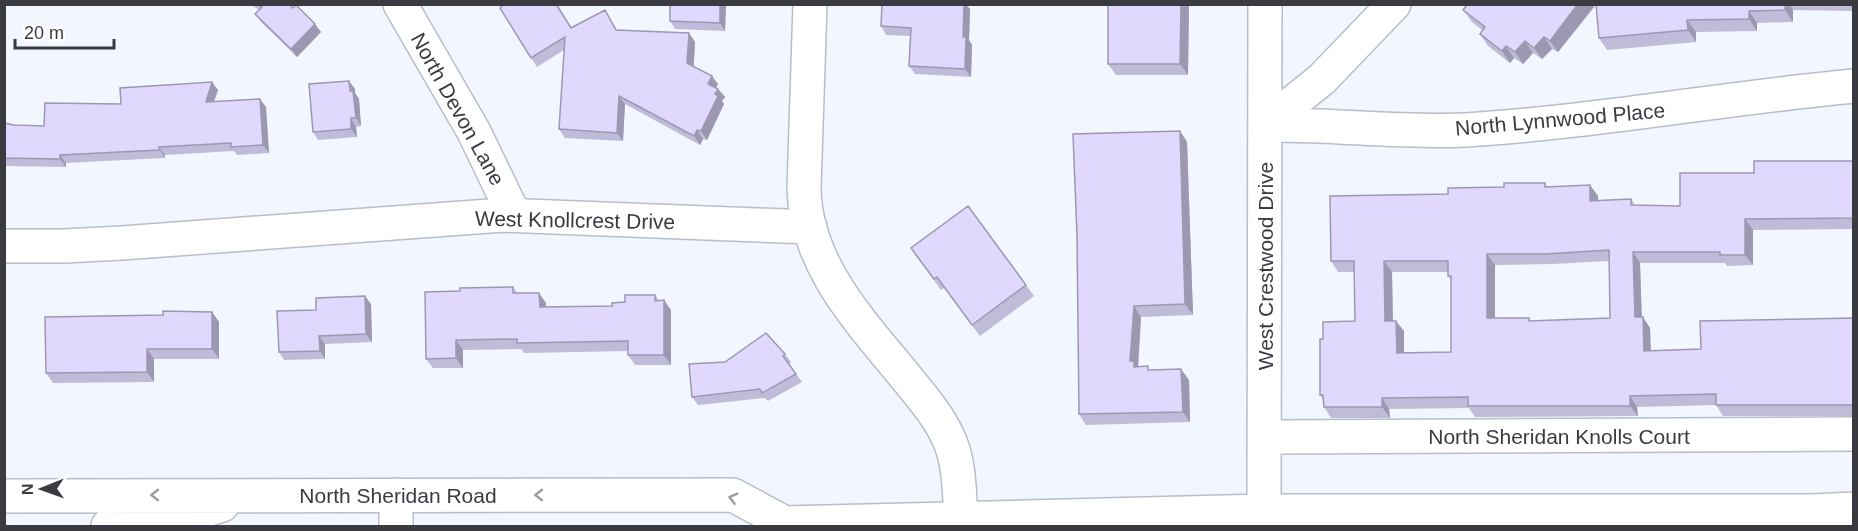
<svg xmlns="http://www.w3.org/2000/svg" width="1858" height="531" font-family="Helvetica,sans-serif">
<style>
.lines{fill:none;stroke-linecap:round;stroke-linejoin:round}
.minor-casing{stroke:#b8bec9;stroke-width:36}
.secondary-casing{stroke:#b8bec9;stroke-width:36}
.minor{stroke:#fff;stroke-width:33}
.secondary{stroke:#fff;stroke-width:33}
.wall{fill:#c1bbda;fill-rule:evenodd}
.shaded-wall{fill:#9d98b1}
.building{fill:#e0d9fd;stroke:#9d98b1;stroke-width:1.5;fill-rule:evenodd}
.oneway{stroke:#9c9da0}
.labels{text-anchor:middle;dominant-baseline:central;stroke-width:4.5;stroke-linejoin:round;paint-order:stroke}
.street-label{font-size:21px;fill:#393b40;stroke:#fff}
</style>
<rect width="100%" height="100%" fill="#f1f6ff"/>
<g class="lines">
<g class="minor-casing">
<path id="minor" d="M 400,4 L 474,132 L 514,215
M 810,4 L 804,188 C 805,266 863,324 909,381 C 923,398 939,417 948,437 C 960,462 959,491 961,518
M 1265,125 C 1332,124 1399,133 1465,130 C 1595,122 1724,98 1854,86
M 1265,125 L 1322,79 L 1394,4
M 4,246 L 64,246 L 122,243 L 503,215 L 810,227
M 1265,437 L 1854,434
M 396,495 L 396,526
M 1264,526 L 1265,4"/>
</g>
<g class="secondary-casing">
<path id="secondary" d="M 4,496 L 733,495 L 785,523
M 108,526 L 168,522 L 222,505
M 776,526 L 785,523 L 1264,511 L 1812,511 L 1854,509"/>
</g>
<use href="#minor" class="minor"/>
<use href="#secondary" class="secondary"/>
</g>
<path class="wall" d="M 250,4 L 289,4 L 321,32 L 297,57 L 261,22 L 255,14 L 259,10 Z
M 501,4 L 557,4 L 571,27 L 605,10 L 617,30 L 689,33 L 695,42 L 694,67 L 718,84 L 716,88 L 718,89 L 725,97 L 722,101 L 724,104 L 707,140 L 703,139 L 700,145 L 625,104 L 623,141 L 565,138 L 559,129 L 564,50 L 537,67 L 531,58 Z
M 670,4 L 726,4 L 725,31 L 675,29 L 670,21 Z
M 1189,4 L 1188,75 L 1116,75 L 1108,64 Z
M 1468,4 L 1854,4 L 1854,11 L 1793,10 L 1793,22 L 1757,23 L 1757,31 L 1696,32 L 1696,42 L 1607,50 L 1599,38 L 1596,5 L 1558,52 L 1552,49 L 1542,59 L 1533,53 L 1523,64 L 1514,58 L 1510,63 L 1488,46 L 1480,34 L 1482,30 L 1472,22 L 1463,10 Z
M 970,9 L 969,40 L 972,45 L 971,77 L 915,74 L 909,66 L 910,36 L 886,35 L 881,26 Z
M 355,89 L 355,93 L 359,99 L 361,126 L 356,127 L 357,137 L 318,140 L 313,132 Z
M 218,90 L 214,102 L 266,107 L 269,153 L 237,155 L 234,151 L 165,155 L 165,158 L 66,163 L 66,167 L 4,166 L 4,123 L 14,125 L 44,126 L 121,104 Z
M 1180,131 L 1187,142 L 1193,315 L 1141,317 L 1138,367 L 1189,380 L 1190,422 L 1086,425 L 1079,414 Z
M 1854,161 L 1854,229 L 1753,230 L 1753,265 L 1727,266 L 1725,263 L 1640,263 L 1642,317 L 1650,328 L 1651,351 L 1701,349 L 1854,318 L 1854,416 L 1723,416 L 1716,405 L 1637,407 L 1638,416 L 1475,417 L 1469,408 L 1389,409 L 1390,418 L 1331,418 L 1324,407 L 1323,400 L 1320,395 L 1323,339 L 1355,321 L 1355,272 L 1338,272 L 1331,261 L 1448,194 L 1545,183 L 1547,187 L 1598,196 L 1598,200 L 1631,199 L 1635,205 L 1680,206 L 1754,173 ZM 1609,261 L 1610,318 L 1531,321 L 1495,318 L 1495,265 L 1552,264 ZM 1392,272 L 1448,272 L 1448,276 L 1451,280 L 1451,352 L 1404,353 L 1404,331 L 1393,321 Z
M 911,248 L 1026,285 L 1034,296 L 980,336 L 944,288 L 941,290 Z
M 513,287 L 517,293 L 546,303 L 546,307 L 612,306 L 655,295 L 659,300 L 671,310 L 671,365 L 635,365 L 628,355 L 628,351 L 524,353 L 521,349 L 463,350 L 463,368 L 433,368 L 426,359 L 460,291 Z
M 371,304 L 372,342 L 325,344 L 325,359 L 284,360 L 279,352 L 316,310 Z
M 212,312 L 219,322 L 219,359 L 154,359 L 154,382 L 53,383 L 46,373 L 163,315 Z
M 785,354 L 791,362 L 789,364 L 802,382 L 768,401 L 765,398 L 698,405 L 692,397 L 725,362 Z"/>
<path class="shaded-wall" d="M 720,4 L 726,4 L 725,31 L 720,23 Z
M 961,4 L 966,4 L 970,9 L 969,40 L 972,45 L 971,77 L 965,69 Z
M 1181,4 L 1189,4 L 1188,75 L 1180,64 Z
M 1578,4 L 1596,4 L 1558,52 L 1550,41 Z
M 1785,4 L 1789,4 L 1793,10 L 1793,22 L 1785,10 Z
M 1749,11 L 1757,23 L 1757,31 L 1749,19 Z
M 1687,20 L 1696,32 L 1696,42 L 1688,30 Z
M 315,24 L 321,32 L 297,57 L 291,49 Z
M 689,33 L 695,42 L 693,72 L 687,63 Z
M 1544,37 L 1552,49 L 1542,59 L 1534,48 Z
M 1525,41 L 1533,53 L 1523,64 L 1515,52 Z
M 1506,46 L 1514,58 L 1510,63 L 1502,51 Z
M 712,76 L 718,84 L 714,92 L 708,84 Z
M 349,81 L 355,89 L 355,93 L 359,99 L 361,126 L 356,118 Z
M 212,82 L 218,90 L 211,110 L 206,102 Z
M 718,89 L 725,97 L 722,101 L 724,104 L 707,140 L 701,131 L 715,94 Z
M 619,96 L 625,104 L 623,141 L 617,133 Z
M 260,99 L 266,107 L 269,153 L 263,145 Z
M 351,118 L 356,127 L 357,137 L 351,129 Z
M 697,130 L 703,139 L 700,145 L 694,136 Z
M 1180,131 L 1187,142 L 1193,315 L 1185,304 Z
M 159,147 L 165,155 L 165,158 L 160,150 Z
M 60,155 L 66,163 L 66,167 L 60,159 Z
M 1590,185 L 1598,196 L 1598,211 L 1590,201 Z
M 1745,219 L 1753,230 L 1753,265 L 1745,255 Z
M 1633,252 L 1640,263 L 1642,328 L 1635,317 Z
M 1487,254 L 1495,265 L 1495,329 L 1487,318 Z
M 1384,261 L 1392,272 L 1393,332 L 1385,321 Z
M 539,293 L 546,303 L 546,317 L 540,307 Z
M 365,296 L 371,304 L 372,342 L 366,334 Z
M 664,300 L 671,310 L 671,365 L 664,355 Z
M 1134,306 L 1141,317 L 1138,367 L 1141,378 L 1130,361 Z
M 212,312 L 219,322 L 219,359 L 212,349 Z
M 1643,317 L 1650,328 L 1651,362 L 1644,351 Z
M 1396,321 L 1404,331 L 1404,364 L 1397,353 Z
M 319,336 L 325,344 L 325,359 L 320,351 Z
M 456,340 L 463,350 L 463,368 L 456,358 Z
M 147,349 L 154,359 L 154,382 L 147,372 Z
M 1181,369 L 1189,380 L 1190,422 L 1183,412 Z
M 1630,396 L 1637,407 L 1638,416 L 1630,406 Z
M 1382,398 L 1389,409 L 1390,418 L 1382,407 Z"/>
<path class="building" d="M 257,4 L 289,4 L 293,8 L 296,5 L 315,24 L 291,49 L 255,14 L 262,7 Z
M 501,4 L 556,4 L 571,28 L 605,10 L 616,30 L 689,33 L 687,63 L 712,76 L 708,84 L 718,89 L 715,94 L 718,96 L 701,131 L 697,130 L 694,136 L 619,96 L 617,133 L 559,129 L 565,37 L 531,58 L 500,8 L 502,6 Z
M 670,4 L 720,4 L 720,23 L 670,21 Z
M 882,4 L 964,4 L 963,37 L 966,37 L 965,69 L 909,66 L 911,28 L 881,26 Z
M 1108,4 L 1181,4 L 1180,64 L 1108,64 Z
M 1468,4 L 1578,4 L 1550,41 L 1544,37 L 1534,48 L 1525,41 L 1515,52 L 1506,46 L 1502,51 L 1480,34 L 1485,27 L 1463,10 Z
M 1596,4 L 1785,4 L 1785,10 L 1749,11 L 1749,19 L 1687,20 L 1688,30 L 1599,38 Z
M 349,81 L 350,91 L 353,91 L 356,118 L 351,118 L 351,129 L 313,132 L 309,84 Z
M 212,82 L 206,102 L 260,99 L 263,145 L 231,147 L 231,143 L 159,147 L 160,150 L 60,155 L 60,159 L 4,158 L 4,123 L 14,125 L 44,126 L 45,103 L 121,104 L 120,88 Z
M 1180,131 L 1185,304 L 1134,306 L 1130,361 L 1134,361 L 1134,367 L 1148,366 L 1148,370 L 1181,369 L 1183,412 L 1079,414 L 1077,236 L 1073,134 Z
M 1754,161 L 1854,161 L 1854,218 L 1745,219 L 1745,255 L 1720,255 L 1720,252 L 1633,252 L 1635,317 L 1643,317 L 1644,351 L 1701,349 L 1700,321 L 1854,318 L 1854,405 L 1716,405 L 1716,394 L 1630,396 L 1630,406 L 1468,406 L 1468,397 L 1382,398 L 1382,407 L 1324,407 L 1323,395 L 1320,395 L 1320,339 L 1323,339 L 1323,322 L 1355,321 L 1354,261 L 1331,261 L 1330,196 L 1448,194 L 1448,188 L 1504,187 L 1504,183 L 1545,183 L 1545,187 L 1590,185 L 1590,201 L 1631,199 L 1631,205 L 1680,206 L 1680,173 L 1754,173 ZM 1609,250 L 1610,318 L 1529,321 L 1529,318 L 1487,318 L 1487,254 L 1545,254 ZM 1384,261 L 1448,261 L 1448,276 L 1451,276 L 1451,352 L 1397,353 L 1396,321 L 1385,321 Z
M 968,206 L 1026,285 L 972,325 L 937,277 L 934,279 L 911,248 Z
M 513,287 L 513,293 L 539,293 L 540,307 L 612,306 L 612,303 L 625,302 L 625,295 L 655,295 L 655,301 L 664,300 L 664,355 L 628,355 L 628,341 L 517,343 L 517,339 L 456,340 L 456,358 L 426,359 L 425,292 L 460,291 L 460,288 Z
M 365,296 L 366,334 L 319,336 L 320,351 L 279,352 L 277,311 L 316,310 L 316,298 Z
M 163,311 L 212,312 L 212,349 L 147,349 L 147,372 L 46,373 L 45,317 L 163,315 Z
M 766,333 L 785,354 L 783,356 L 796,374 L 762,393 L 760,389 L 692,397 L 689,364 L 725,362 Z"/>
<defs><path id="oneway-chevron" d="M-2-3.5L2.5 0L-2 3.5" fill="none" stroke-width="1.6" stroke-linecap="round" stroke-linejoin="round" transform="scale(1.5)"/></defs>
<g class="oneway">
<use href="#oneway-chevron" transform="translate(155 495) rotate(180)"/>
<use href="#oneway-chevron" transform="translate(539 495) rotate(180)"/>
<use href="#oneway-chevron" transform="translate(733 498) rotate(-165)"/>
</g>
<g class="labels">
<g class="street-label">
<text transform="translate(458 109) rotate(61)">North Devon Lane</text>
<text transform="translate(1560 119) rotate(-5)">North Lynnwood Place</text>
<text transform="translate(575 220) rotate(1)">West Knollcrest Drive</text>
<text transform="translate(1265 266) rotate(-90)">West Crestwood Drive</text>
<text x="1559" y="436">North Sheridan Knolls Court</text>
<text x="398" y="495">North Sheridan Road</text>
</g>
</g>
<rect width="1858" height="531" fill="none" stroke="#393b40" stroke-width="12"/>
<g transform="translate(42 489) rotate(269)" stroke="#ffffff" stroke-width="4.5" paint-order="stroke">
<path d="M0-4.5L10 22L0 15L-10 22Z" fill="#393b40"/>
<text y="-9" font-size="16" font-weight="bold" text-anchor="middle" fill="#393b40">N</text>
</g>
<path d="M15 39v9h99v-9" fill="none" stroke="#393b40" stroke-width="3"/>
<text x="24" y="39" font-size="18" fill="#393b40" stroke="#ffffff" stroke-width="4.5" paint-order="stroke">20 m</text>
</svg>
